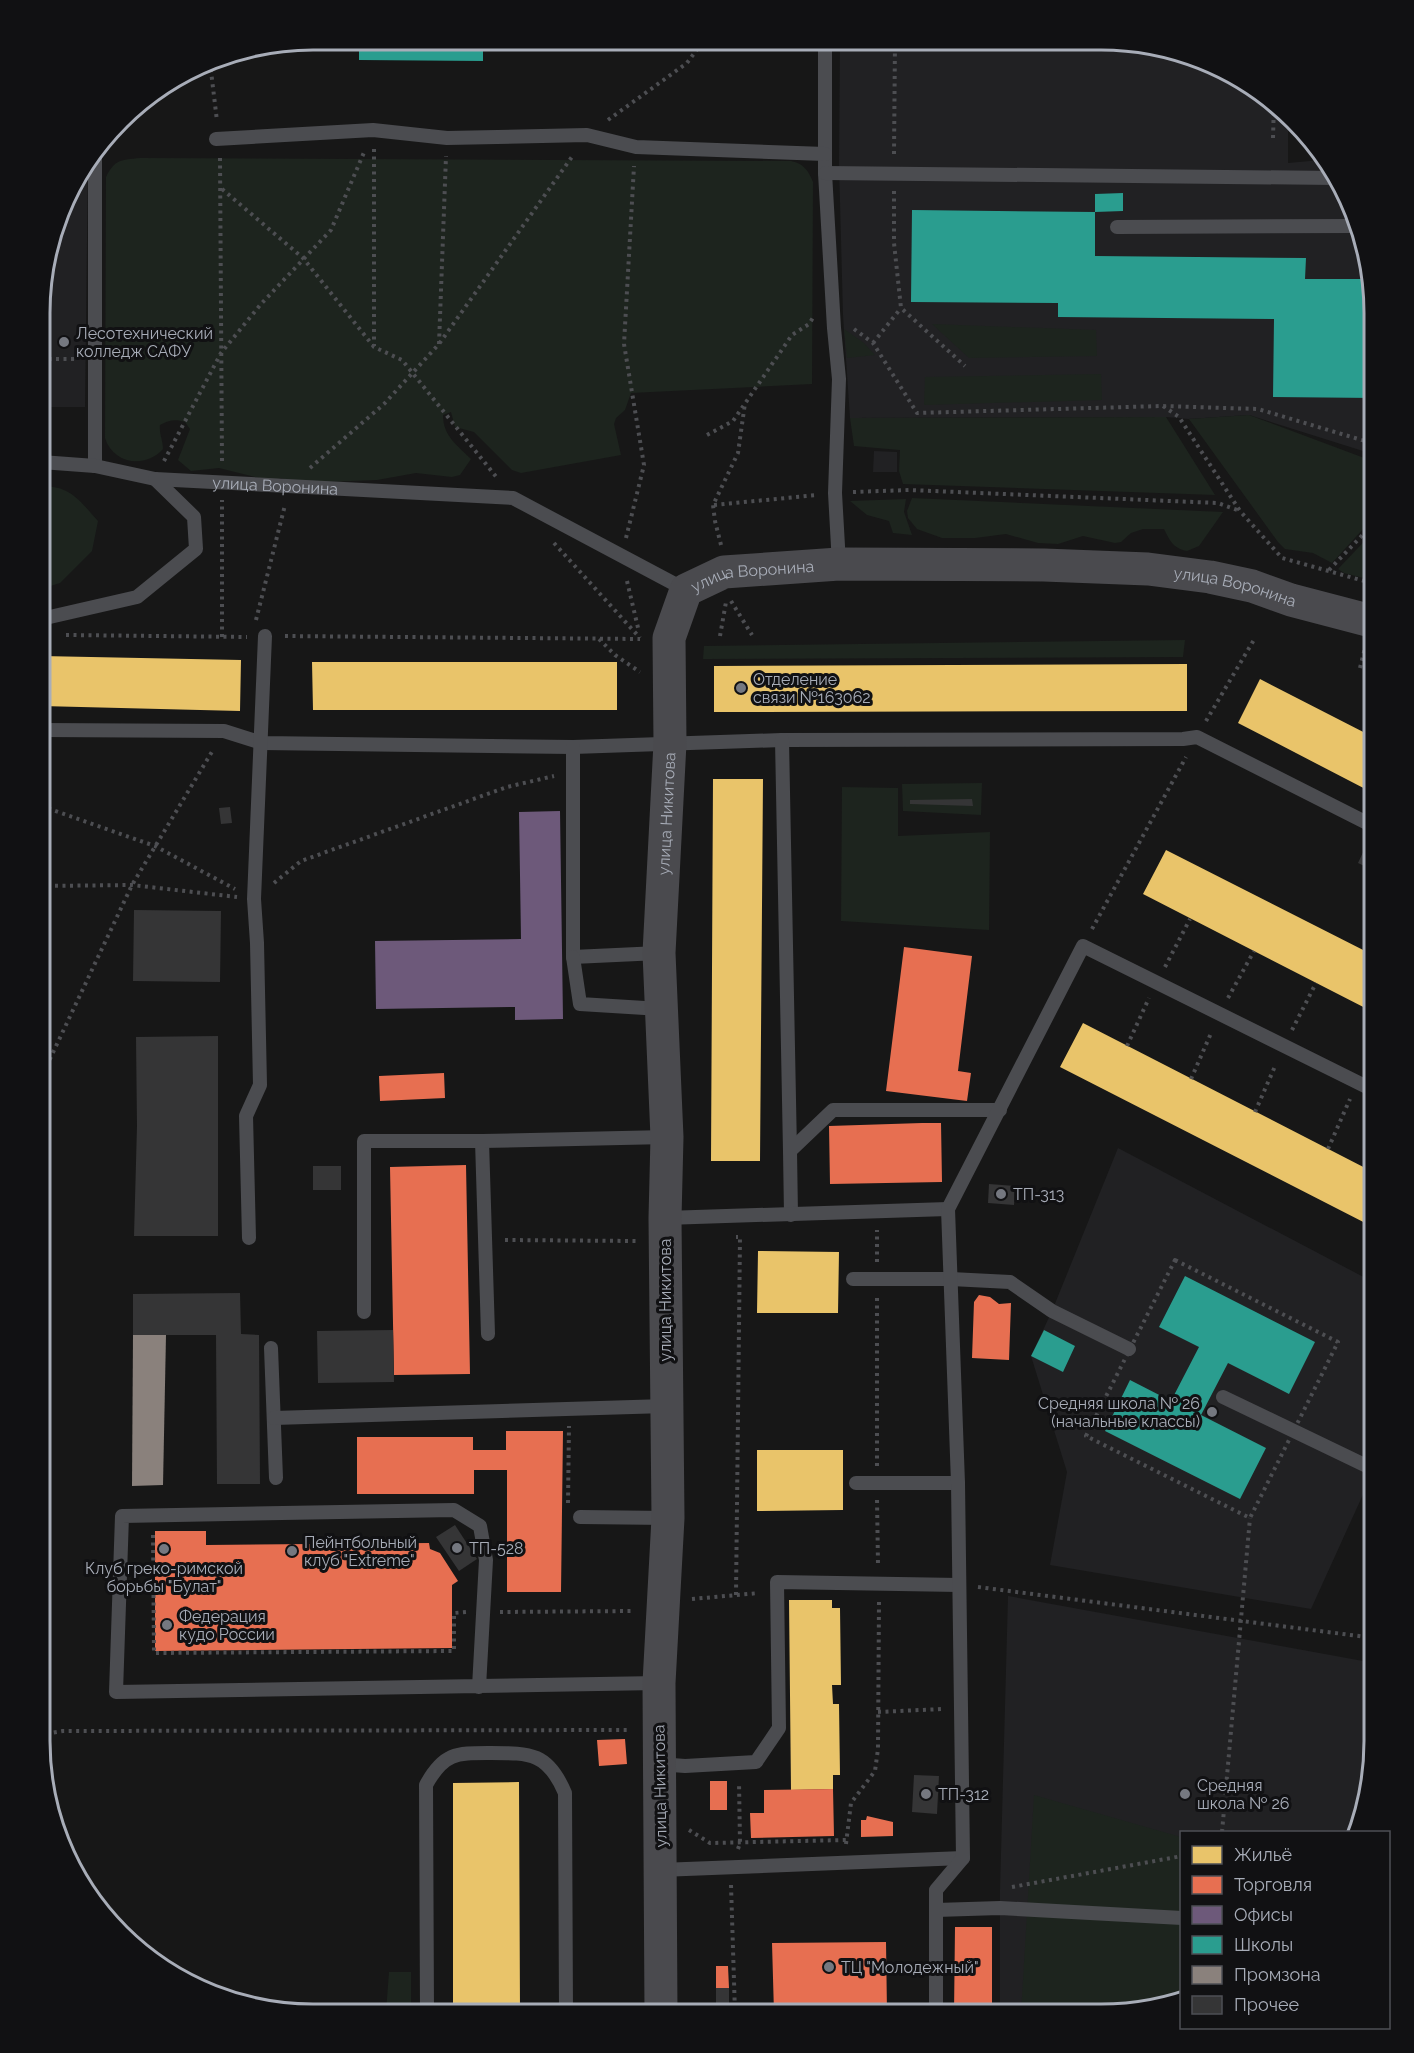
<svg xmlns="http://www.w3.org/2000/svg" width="1414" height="2053" font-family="Raleway,sans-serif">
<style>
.built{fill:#212123}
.green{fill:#1d241e}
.homes{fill:#e9c46a}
.shops{fill:#e76f51}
.offices{fill:#6d597a}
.schools{fill:#2a9d8f}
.industry{fill:#8a817c}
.building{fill:#353536}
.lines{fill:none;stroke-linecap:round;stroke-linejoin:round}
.path{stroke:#4d4e52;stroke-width:4;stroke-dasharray:3 4.5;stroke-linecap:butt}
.lane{stroke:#4b4c50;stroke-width:14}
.secondary{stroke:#4a4a4e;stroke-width:33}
.poi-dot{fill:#757880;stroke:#111113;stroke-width:2}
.labels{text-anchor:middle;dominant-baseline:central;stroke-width:6;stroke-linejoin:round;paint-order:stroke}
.poi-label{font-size:16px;fill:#a8adb8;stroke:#111113;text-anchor:start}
.street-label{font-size:16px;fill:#a8adb8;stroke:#111113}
.rim{fill:none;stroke:#a8adb8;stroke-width:3}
</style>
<rect width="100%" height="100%" fill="#171717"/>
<path class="built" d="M 840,41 L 1138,41 L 1206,60 L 1268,95 L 1288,120 L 1288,163 L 1321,160 L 1347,192 L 1375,312 L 1375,448 L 1363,451 L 1249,415 L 1189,419 L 1166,417 L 850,418 L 843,315 L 839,164 Z
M 88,160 L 85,407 L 41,407 L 41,276 L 75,176 Z
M 874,451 L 897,452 L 897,472 L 873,472 Z
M 1118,1148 L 1375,1283 L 1375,1468 L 1311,1609 L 1050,1565 L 1067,1472 L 1031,1356 L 1052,1311 Z
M 1008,1596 L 1374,1663 L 1374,1759 L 1359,1832 L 1182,1832 L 1181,1995 L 1102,2014 L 1000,2014 L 1000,1890 Z
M 51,1742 L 53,1762 L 44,1763 L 40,1744 Z"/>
<path class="green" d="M 140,158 L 791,161 C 804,164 808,170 813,182 L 812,384 L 631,393 L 625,410 L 616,418 L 614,424 L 621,455 L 521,473 L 512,470 L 474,432 L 455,427 L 451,412 L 443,415 C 443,436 457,445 471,459 L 460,475 L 452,477 L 416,473 L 377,480 L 326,482 L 309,486 L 281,478 L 272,481 L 263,479 L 219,468 L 191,471 L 178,460 L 190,429 L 185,422 C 175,419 169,420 160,425 C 159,434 163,440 163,449 C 145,469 113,464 105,438 L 106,177 C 115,159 121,160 140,158 Z
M 932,324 L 1096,330 L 1097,356 L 969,358 Z
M 844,329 L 864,343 L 875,355 L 847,358 Z
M 1101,374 L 1102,400 L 924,405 L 925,377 Z
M 1249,415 L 1375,462 L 1375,516 L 1332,563 L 1313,553 L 1285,549 L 1278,542 L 1189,419 Z
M 1166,417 L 1215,495 L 903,484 L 899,471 L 900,450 L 854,446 L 850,418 Z
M 41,486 C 71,486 79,500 98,521 L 92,551 L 60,583 L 41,589 Z
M 912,498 L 1223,512 L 1199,546 L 1187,551 C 1173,548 1170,541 1164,529 L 1143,529 L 1131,533 L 1121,542 L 1115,543 L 1083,536 L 1058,544 L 1038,543 L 1006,534 L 975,538 L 942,538 L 917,529 L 908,518 L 907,511 Z
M 906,499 L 904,512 L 912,535 L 893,533 L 889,521 L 867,515 L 850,501 Z
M 1375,530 L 1375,581 L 1344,573 L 1338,569 Z
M 1185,640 L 1183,657 L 703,659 L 704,646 Z
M 982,783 L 981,815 L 903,811 L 902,784 Z
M 842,787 L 898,788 L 898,836 L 990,832 L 989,930 L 841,921 Z
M 1034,1795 L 1181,1837 L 1181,1995 L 1102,2014 L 1021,2014 Z
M 389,1972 L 411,1972 L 411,2012 L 386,2012 Z"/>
<path class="homes" d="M 41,656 L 241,660 L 240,711 L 41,706 Z
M 312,662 L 617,662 L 617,710 L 313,710 Z
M 1187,664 L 1187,711 L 714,712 L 714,666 Z
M 1260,679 L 1375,738 L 1375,794 L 1238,723 Z
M 713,779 L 763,779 L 760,1161 L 711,1161 Z
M 1166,850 L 1375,956 L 1375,1013 L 1143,894 Z
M 1083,1023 L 1375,1173 L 1375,1228 L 1060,1067 Z
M 758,1251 L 839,1252 L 838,1313 L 757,1313 Z
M 757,1450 L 843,1450 L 843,1510 L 757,1511 Z
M 789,1600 L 832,1600 L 832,1608 L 840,1608 L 841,1685 L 832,1685 L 833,1704 L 839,1704 L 840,1775 L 833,1775 L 833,1789 L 791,1790 Z
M 519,1782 L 520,2012 L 453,2012 L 453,1783 Z"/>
<path class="shops" d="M 904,947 L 972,956 L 958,1071 L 971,1073 L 967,1101 L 886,1091 Z
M 444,1073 L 445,1098 L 380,1101 L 379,1076 Z
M 922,1123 L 941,1123 L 942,1182 L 830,1184 L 829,1126 Z
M 466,1165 L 470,1374 L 394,1375 L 390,1167 Z
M 979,1295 L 990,1297 L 999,1304 L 1011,1303 L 1009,1360 L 972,1358 L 974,1302 Z
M 506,1431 L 563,1431 L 561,1592 L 507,1592 L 507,1470 L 474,1470 L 474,1494 L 357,1494 L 357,1437 L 473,1437 L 473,1450 L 506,1450 Z
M 155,1531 L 206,1531 L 206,1545 L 429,1543 L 430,1549 L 440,1553 L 458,1581 L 452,1585 L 452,1648 L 155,1651 Z
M 625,1739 L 627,1764 L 599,1766 L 597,1740 Z
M 710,1781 L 727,1781 L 727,1810 L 710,1810 Z
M 833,1789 L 834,1836 L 751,1838 L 750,1813 L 764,1813 L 764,1790 Z
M 867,1816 L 893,1822 L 893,1836 L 861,1837 L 861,1820 L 866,1820 Z
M 955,1927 L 992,1927 L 992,2014 L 954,2014 Z
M 886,1942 L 887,2013 L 774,2013 L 772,1943 Z
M 716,1966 L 728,1966 L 729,1988 L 716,1988 Z
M 716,2005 L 729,2005 L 729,2013 L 717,2013 Z"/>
<path class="offices" d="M 560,811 L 563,1019 L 515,1020 L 515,1007 L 376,1009 L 375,941 L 521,939 L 519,812 Z"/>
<path class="schools" d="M 359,39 L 483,39 L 483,61 L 359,60 Z
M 1123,193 L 1123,211 L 1095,212 L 1095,194 Z
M 912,210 L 1095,212 L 1095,256 L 1306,258 L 1305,279 L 1367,279 L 1375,312 L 1375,398 L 1273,397 L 1274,319 L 1058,317 L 1058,303 L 911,302 Z
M 1185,1276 L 1315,1342 L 1289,1394 L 1228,1363 L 1201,1415 L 1266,1448 L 1240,1499 L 1105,1431 L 1130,1380 L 1171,1401 L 1199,1347 L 1159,1327 Z
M 1044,1330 L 1075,1346 L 1063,1372 L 1031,1356 Z"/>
<path class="industry" d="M 133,1335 L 166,1335 L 163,1485 L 132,1486 Z"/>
<path class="building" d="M 972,799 L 973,806 L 910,804 L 910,800 Z
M 230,807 L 232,823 L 221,824 L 219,808 Z
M 1366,846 L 1375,850 L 1375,871 L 1358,863 Z
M 134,910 L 221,911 L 220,982 L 133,981 Z
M 218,1036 L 218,1236 L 134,1236 L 137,1126 L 136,1037 Z
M 313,1166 L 341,1166 L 341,1190 L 313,1190 Z
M 989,1184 L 1015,1186 L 1014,1205 L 988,1203 Z
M 240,1293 L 241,1334 L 259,1335 L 260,1484 L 217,1484 L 216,1335 L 133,1335 L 133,1294 Z
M 393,1330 L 394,1382 L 318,1383 L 317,1331 Z
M 455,1525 L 477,1559 L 459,1571 L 436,1537 Z
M 914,1775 L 939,1776 L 937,1814 L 912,1812 Z
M 716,1988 L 729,1988 L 729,2005 L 716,2005 Z"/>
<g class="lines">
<path class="path" d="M 204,65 L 211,71 L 217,121
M 608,120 L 687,63 L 704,40
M 1273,138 L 1274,103
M 374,149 L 374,346
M 894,154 L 895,41
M 220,158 L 222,463
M 222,189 L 303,258 L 374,347 L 402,360 L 498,479
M 894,191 L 894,243 L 901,308 L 965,366
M 854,329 L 873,343 L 917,413 L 1162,406 L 1258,409 L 1375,444
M 873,343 L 901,308
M 439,344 L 446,156
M 41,359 L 77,359
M 1163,406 L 1179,417 L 1240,511 L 1282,558 L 1375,584
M 707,435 L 733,421 L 792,335 L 809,324 L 814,316
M 164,461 L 221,353 L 261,304 L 331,230 L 365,150
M 310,468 L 384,404 L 439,344 L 574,154
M 853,492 L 909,490 L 1218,503 L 1240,511
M 714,505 L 817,495
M 626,538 L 644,465 L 624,344 L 634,166
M 554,543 L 640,638
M 721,545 L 715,521 L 713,505 L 738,453 L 745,403
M 1329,570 L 1375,522
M 627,581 L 639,632
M 731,601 L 752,635
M 256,620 L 285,505
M 66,635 L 247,637
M 285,636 L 640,639
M 720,636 L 726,602
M 222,637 L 222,500
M 599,639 L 615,655 L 640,672
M 1360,668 L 1365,648
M 1206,721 L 1255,638
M 41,806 L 155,846 L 235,889
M 274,883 L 301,861 L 507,787 L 554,776
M 40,886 L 132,885 L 237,897
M 1092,929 L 1186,757
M 1165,967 L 1190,919
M 1228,998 L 1254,951
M 1292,1030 L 1316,983
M 1127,1046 L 1149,998
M 1365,1065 L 1375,1047
M 1191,1079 L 1212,1031
M 40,1080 L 132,885 L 213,750
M 1255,1112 L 1276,1064
M 1328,1149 L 1350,1099
M 505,1240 L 636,1241
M 1175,1260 L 1338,1342 L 1250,1518 L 1086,1436 Z
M 877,1262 L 877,1230
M 877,1466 L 877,1296
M 877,1500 L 878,1564
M 568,1503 L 569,1426
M 153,1535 L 154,1653 L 454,1651 L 454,1613 L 466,1612
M 978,1587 L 1374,1638
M 736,1595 L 740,1237 L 736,1237
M 692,1599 L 759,1593
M 500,1612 L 634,1611
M 878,1712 L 942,1709
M 39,1735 L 63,1731 L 630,1730
M 689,1830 L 710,1843 L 846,1840
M 1222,1832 L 1250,1518
M 846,1844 L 851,1803 L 875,1771 L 878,1749 L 879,1602
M 738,1849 L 740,1843 L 739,1782
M 731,1885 L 735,2013
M 1012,1887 L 1182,1856"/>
<g class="lane">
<path d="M 825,40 L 825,173 L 834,328 L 839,379 L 835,493 L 839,564"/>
<path d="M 216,139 L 373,130 L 447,138 L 587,135 L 636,147 L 825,154"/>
<path d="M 95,153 L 95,466"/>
<path d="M 825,173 L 1335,178"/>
<path d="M 1117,227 L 1355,226"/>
<path id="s1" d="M 41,462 L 95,466 L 155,479 L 513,498 L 686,590"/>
<path d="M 41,619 L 137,597 L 196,549 L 194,517 L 155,479"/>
<path d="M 41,730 L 224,731 L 262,743 L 573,747 L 782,740 L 1183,739 L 1197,737 L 1375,827"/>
<path d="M 782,740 L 790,1151"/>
<path d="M 573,747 L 573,957 L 659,953"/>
<path d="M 573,957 L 580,1004 L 661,1009"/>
<path d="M 482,1141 L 488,1334"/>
<path d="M 791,1215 L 790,1151 L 833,1110 L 1000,1110"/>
<path d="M 665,1218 L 948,1209"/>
<path d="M 249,1238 L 246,1116 L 260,1085 L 257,943 L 254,899 L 265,636"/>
<path d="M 853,1279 L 951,1279 L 1010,1282 L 1052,1311 L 1129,1349"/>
<path d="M 364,1312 L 364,1141 L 482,1141 L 667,1137"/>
<path d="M 271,1348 L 276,1478"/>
<path d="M 1223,1397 L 1375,1470"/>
<path d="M 274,1418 L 666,1406"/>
<path d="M 856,1483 L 958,1483"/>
<path d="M 580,1517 L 668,1518"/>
<path d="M 479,1687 L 486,1560 L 480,1526 L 454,1510 L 122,1516 L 116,1692 L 659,1683"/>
<path d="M 659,1764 L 685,1766 L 756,1762 L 779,1728 L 777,1582 L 959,1585"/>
<path d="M 660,1870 L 963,1858"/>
<path d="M 936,1910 L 1000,1908 L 1182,1918"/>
<path d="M 427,2012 L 426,1785 C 444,1752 457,1753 491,1753 C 531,1753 548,1753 565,1793 L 566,2013"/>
<path d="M 936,2014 L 936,1890 L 963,1858 L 958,1483 L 948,1209 L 1083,946 L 1375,1091"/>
</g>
<path class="secondary" id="s2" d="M 661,2013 L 659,1683 L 668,1518 L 665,1218 L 667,1137 L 659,953 L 670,743 L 669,638 L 686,590 L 724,572 L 839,564 L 1044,565 L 1148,569 L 1210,577 L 1252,586 L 1291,600 L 1375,622"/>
</g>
<g class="poi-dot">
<circle cx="64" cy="342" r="6"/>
<circle cx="741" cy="688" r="6"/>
<circle cx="1001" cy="1194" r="6"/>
<circle cx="1212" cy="1412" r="6"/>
<circle cx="457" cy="1548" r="6"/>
<circle cx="164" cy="1549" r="6"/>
<circle cx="292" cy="1551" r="6"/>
<circle cx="167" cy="1625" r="6"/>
<circle cx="926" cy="1794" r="6"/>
<circle cx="1185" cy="1794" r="6"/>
<circle cx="829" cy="1967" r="6"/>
</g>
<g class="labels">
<g class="poi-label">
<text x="76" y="333">Лесотехнический<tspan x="76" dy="18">колледж САФУ</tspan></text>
<text x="753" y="679">Отделение<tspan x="753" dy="18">связи №163062</tspan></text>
<text x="1013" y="1194">ТП-313</text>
<text x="1200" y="1403" text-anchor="end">Средняя школа № 26<tspan x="1200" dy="18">(начальные классы)</tspan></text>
<text x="304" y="1542">Пейнтбольный<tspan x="304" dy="18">клуб "Extreme"</tspan></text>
<text x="469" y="1548">ТП-528</text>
<text x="164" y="1568" text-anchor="middle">Клуб греко-римской<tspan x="164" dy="18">борьбы "Булат"</tspan></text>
<text x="179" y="1616">Федерация<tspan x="179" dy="18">кудо России</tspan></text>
<text x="1197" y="1785">Средняя<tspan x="1197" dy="18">школа № 26</tspan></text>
<text x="938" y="1794">ТП-312</text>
<text x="841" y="1967">ТЦ "Молодежный"</text>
</g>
<g class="street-label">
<text stroke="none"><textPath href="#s1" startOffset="236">улица Воронина</textPath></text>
<text stroke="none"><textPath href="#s2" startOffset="1496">улица Воронина</textPath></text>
<text stroke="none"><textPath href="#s2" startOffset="1982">улица Воронина</textPath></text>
<text stroke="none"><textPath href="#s2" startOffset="1200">улица Никитова</textPath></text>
<text transform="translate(665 1300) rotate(-90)">улица Никитова</text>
<text transform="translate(660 1786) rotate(-91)">улица Никитова</text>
</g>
</g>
<path d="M0 0H1414V2053H0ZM313 50H1101A263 263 0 0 1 1364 313V1741A263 263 0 0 1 1101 2004H313A263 263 0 0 1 50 1741V313A263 263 0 0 1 313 50Z" fill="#111113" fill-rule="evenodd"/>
<path class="rim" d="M313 50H1101A263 263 0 0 1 1364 313V1741A263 263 0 0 1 1101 2004H313A263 263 0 0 1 50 1741V313A263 263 0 0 1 313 50Z"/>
<rect x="1180" y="1831" width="210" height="198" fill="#111113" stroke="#4d4f55" stroke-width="1.5"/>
<rect x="1192" y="1846" width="30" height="18" fill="#e9c46a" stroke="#4d4f55" stroke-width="1.5"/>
<text x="1234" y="1861" font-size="18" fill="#a8adb8">Жильё</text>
<rect x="1192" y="1876" width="30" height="18" fill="#e76f51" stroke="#4d4f55" stroke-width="1.5"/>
<text x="1234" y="1891" font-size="18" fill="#a8adb8">Торговля</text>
<rect x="1192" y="1906" width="30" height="18" fill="#6d597a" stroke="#4d4f55" stroke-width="1.5"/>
<text x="1234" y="1921" font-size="18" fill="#a8adb8">Офисы</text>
<rect x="1192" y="1936" width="30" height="18" fill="#2a9d8f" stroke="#4d4f55" stroke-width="1.5"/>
<text x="1234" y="1951" font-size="18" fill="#a8adb8">Школы</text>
<rect x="1192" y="1966" width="30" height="18" fill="#8a817c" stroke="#4d4f55" stroke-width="1.5"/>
<text x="1234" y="1981" font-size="18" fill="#a8adb8">Промзона</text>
<rect x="1192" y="1996" width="30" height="18" fill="#353536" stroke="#4d4f55" stroke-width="1.5"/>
<text x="1234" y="2011" font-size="18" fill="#a8adb8">Прочее</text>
</svg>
